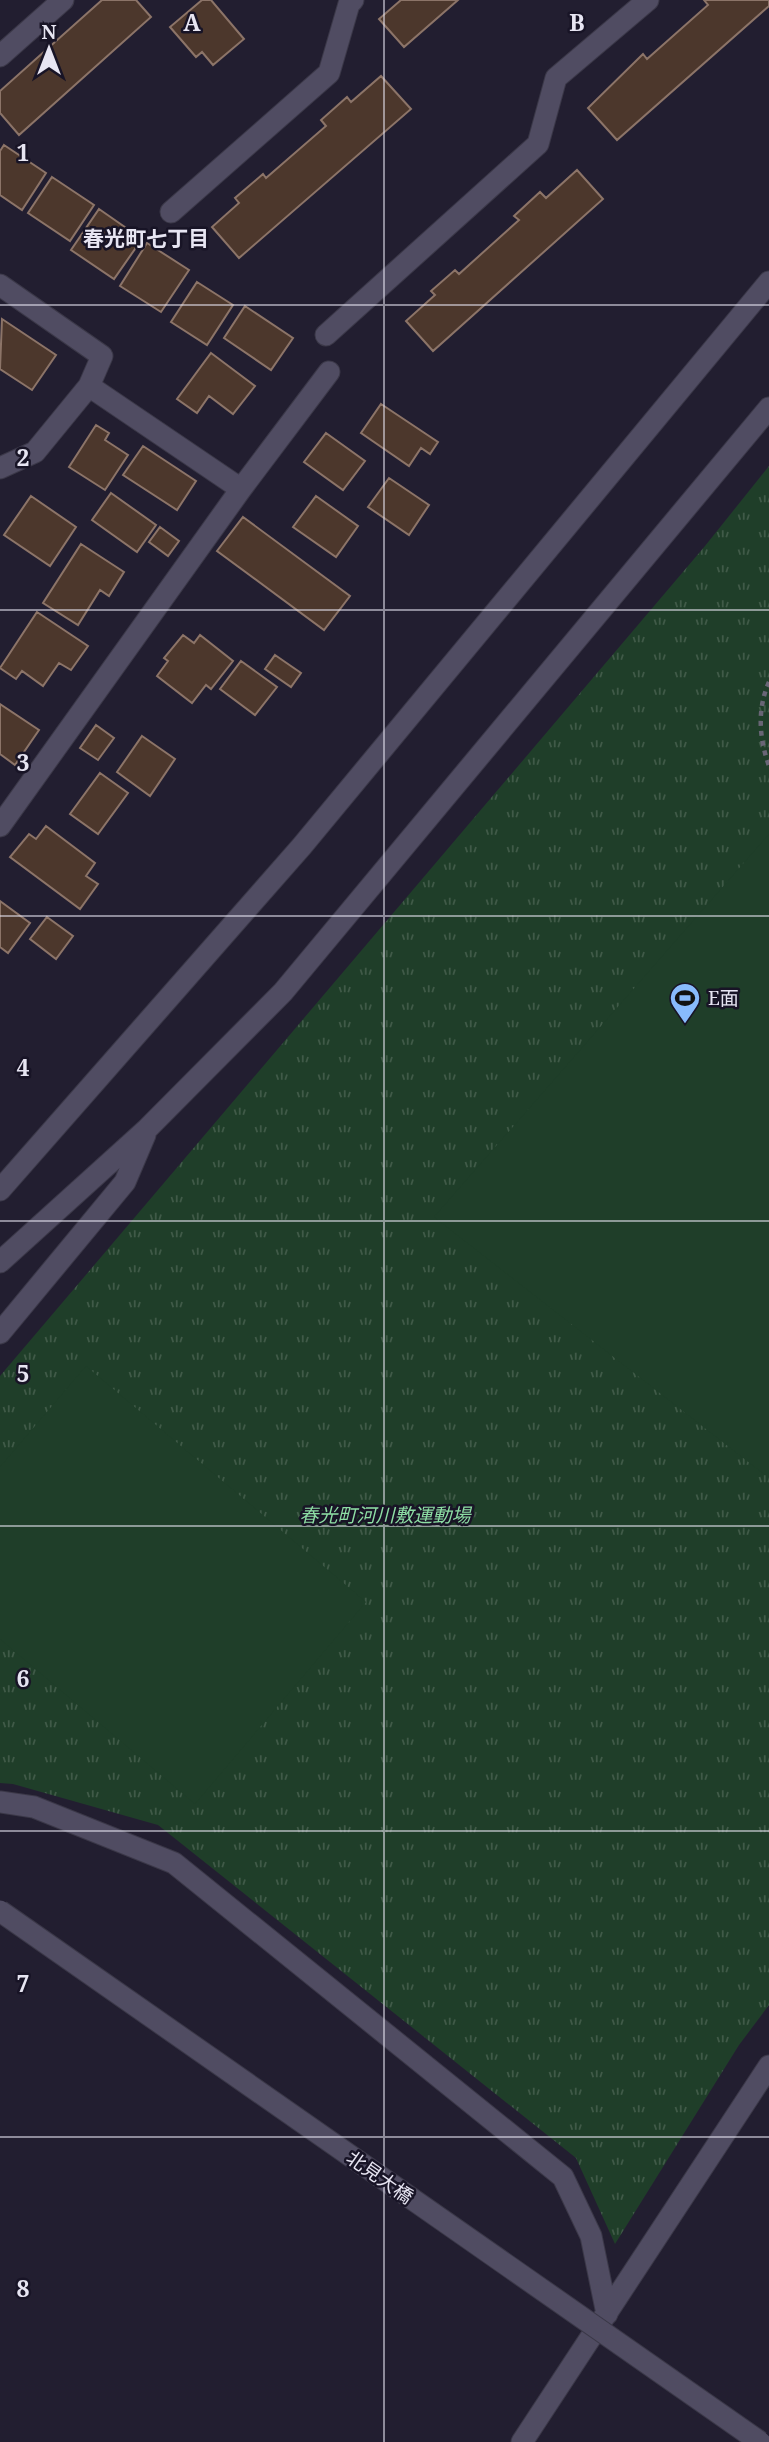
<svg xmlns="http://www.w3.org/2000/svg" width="769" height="2442" font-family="'Noto Serif','Noto Sans JP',serif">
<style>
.park{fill:url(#park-tufts)}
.pitch{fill:#1f3e29}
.building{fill:#4c372c;stroke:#8c7468;stroke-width:2}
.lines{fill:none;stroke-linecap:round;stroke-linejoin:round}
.minor-casing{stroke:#3b3848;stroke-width:23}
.path{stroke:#686575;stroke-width:4.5;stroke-dasharray:5 5;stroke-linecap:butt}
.minor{stroke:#504c62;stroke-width:21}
.minor-bridge-casing{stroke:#3b3848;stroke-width:23;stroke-linecap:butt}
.minor-bridge{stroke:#504c62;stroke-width:21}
.grid{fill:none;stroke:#e7e5f2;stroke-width:2;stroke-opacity:0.55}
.labels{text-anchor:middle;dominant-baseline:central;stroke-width:5;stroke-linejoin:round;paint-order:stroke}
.poi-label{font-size:19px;fill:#e7e5f2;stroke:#181426;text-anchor:start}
.park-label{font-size:19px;font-style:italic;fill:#8ddea4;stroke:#181426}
.street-label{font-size:19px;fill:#e7e5f2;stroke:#181426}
.neighbourhood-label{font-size:21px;font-weight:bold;fill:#e7e5f2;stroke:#181426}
.grid-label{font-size:23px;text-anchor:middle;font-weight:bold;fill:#e7e5f2;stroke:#181426;stroke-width:5;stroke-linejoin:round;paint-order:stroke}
</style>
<defs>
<pattern id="park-tufts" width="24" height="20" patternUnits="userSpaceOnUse" patternTransform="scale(1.75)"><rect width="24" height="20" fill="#1f3e29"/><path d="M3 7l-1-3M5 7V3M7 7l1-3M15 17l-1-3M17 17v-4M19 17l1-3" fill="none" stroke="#405a48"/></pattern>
</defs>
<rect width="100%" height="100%" fill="#221e30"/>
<path class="park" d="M 769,466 L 769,2005 L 739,2045 L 615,2244 L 576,2158 L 158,1825 L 13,1784 L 0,1783 L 0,1376 L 705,546 Z"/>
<path class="pitch" d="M 769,834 L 769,1475 L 765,1475 L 434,1217 Z
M 86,1366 L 366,1602 L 195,1804 L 0,1639 L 0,1467 Z"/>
<path class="building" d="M 102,0 L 136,0 L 151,17 L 19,135 L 0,113 L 0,91 Z
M 202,0 L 211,0 L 244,39 L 213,65 L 202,52 L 196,57 L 170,27 Z
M 401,0 L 458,0 L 404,47 L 379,19 Z
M 704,0 L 769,0 L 769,6 L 617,140 L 588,108 L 643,54 L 647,59 L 708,5 Z
M 381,76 L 411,109 L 239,258 L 212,227 L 239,203 L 235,198 L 263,174 L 266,178 L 326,126 L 321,120 L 347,97 L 351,102 Z
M 4,145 L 46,173 L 22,210 L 0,195 L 0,151 Z
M 577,170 L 603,199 L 433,351 L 406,321 L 435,295 L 431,291 L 455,270 L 459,274 L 519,220 L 514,216 L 540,192 L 546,198 Z
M 52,177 L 94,205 L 70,241 L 28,213 Z
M 99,209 L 142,239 L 114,279 L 71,250 Z
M 147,243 L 189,270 L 161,312 L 120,286 Z
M 197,282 L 233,305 L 207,345 L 171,322 Z
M 245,306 L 293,338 L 271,370 L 224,338 Z
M 2,319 L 56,355 L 32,390 L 0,369 Z
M 211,353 L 255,386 L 233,414 L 209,396 L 197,413 L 177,399 Z
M 381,404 L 438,442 L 430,454 L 421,448 L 409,466 L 361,433 Z
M 96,425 L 109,433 L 105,440 L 128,455 L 105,490 L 69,467 Z
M 326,433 L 365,461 L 343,490 L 304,462 Z
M 143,446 L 196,481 L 177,510 L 123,475 Z
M 389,478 L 429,505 L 409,535 L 368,507 Z
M 111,493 L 156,525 L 137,552 L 92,520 Z
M 31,496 L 76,527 L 50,566 L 4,535 Z
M 316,496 L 358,526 L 336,557 L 293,527 Z
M 243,517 L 350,596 L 324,630 L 217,551 Z
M 160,527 L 179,541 L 168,556 L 149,542 Z
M 81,544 L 124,572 L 109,596 L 100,590 L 78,625 L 43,603 Z
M 37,612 L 88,646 L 71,670 L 59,663 L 43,686 L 22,671 L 16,679 L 0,668 Z
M 183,635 L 194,643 L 200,635 L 233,661 L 211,689 L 206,685 L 192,703 L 157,676 L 168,661 L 164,658 Z
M 275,655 L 301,673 L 291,687 L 265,669 Z
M 241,661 L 277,687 L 255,715 L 220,689 Z
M 0,704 L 39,730 L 15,765 L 0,754 Z
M 96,725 L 114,738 L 98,760 L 80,748 Z
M 142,736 L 175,759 L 150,796 L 117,772 Z
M 100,773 L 128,793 L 98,834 L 70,814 Z
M 46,826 L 95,863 L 86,876 L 98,884 L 80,909 L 10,857 L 29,834 L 36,839 Z
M 0,901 L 30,923 L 8,953 L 0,947 Z
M 47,917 L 73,936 L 56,959 L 30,939 Z"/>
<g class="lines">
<g class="minor-casing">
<path id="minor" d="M 0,56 L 63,0
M 171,212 L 329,73 L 349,4 L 353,0
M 0,285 L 102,356 L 89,386 L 35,452 L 0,468
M 326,335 L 538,144 L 556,78 L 648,0
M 89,386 L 241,489
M 0,826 L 241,489 L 329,372
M 0,1190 L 302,846 L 769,282
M 0,1262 L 147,1129 L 283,992 L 769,408
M 0,1333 L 125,1182 L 145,1135
M 0,1802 L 34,1807 L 174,1863 L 563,2177 L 591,2236 L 607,2314
M 522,2442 L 769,2066"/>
</g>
<path class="path" d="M 769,682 C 757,709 759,738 769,766"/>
<use href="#minor" class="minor"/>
<g class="minor-bridge-casing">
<path id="minor-bridge" d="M 0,1911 L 760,2442"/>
</g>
<use href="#minor-bridge" class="minor-bridge"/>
</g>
<path class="grid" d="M 384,0 L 384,2442M 0,305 L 769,305M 0,610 L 769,610M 0,916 L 769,916M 0,1221 L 769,1221M 0,1526 L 769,1526M 0,1831 L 769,1831M 0,2137 L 769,2137"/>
<defs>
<g id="stadium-pin" transform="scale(1.575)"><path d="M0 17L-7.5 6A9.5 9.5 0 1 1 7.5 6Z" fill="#88bafc" stroke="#181426"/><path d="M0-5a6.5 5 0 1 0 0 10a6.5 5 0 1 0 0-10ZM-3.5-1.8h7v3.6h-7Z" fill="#111"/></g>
</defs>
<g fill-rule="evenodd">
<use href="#stadium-pin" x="685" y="998"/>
</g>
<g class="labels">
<g class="poi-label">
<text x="708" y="998">E面</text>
</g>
<g class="park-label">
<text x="385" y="1515">春光町河川敷運動場</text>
</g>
<g class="street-label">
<text transform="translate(380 2177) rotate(35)">北見大橋</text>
</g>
<g class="neighbourhood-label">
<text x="146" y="238">春光町七丁目</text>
</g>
</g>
<g class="grid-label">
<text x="192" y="31">A</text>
<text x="577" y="31">B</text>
<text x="23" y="161">1</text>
<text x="23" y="466">2</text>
<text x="23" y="771">3</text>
<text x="23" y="1076">4</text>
<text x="23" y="1382">5</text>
<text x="23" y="1687">6</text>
<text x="23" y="1992">7</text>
<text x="23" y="2297">8</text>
</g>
<g transform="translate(49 49)" stroke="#181426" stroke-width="5" paint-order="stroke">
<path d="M0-5L12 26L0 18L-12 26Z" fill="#e7e5f2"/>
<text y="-10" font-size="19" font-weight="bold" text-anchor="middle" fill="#e7e5f2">N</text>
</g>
</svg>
